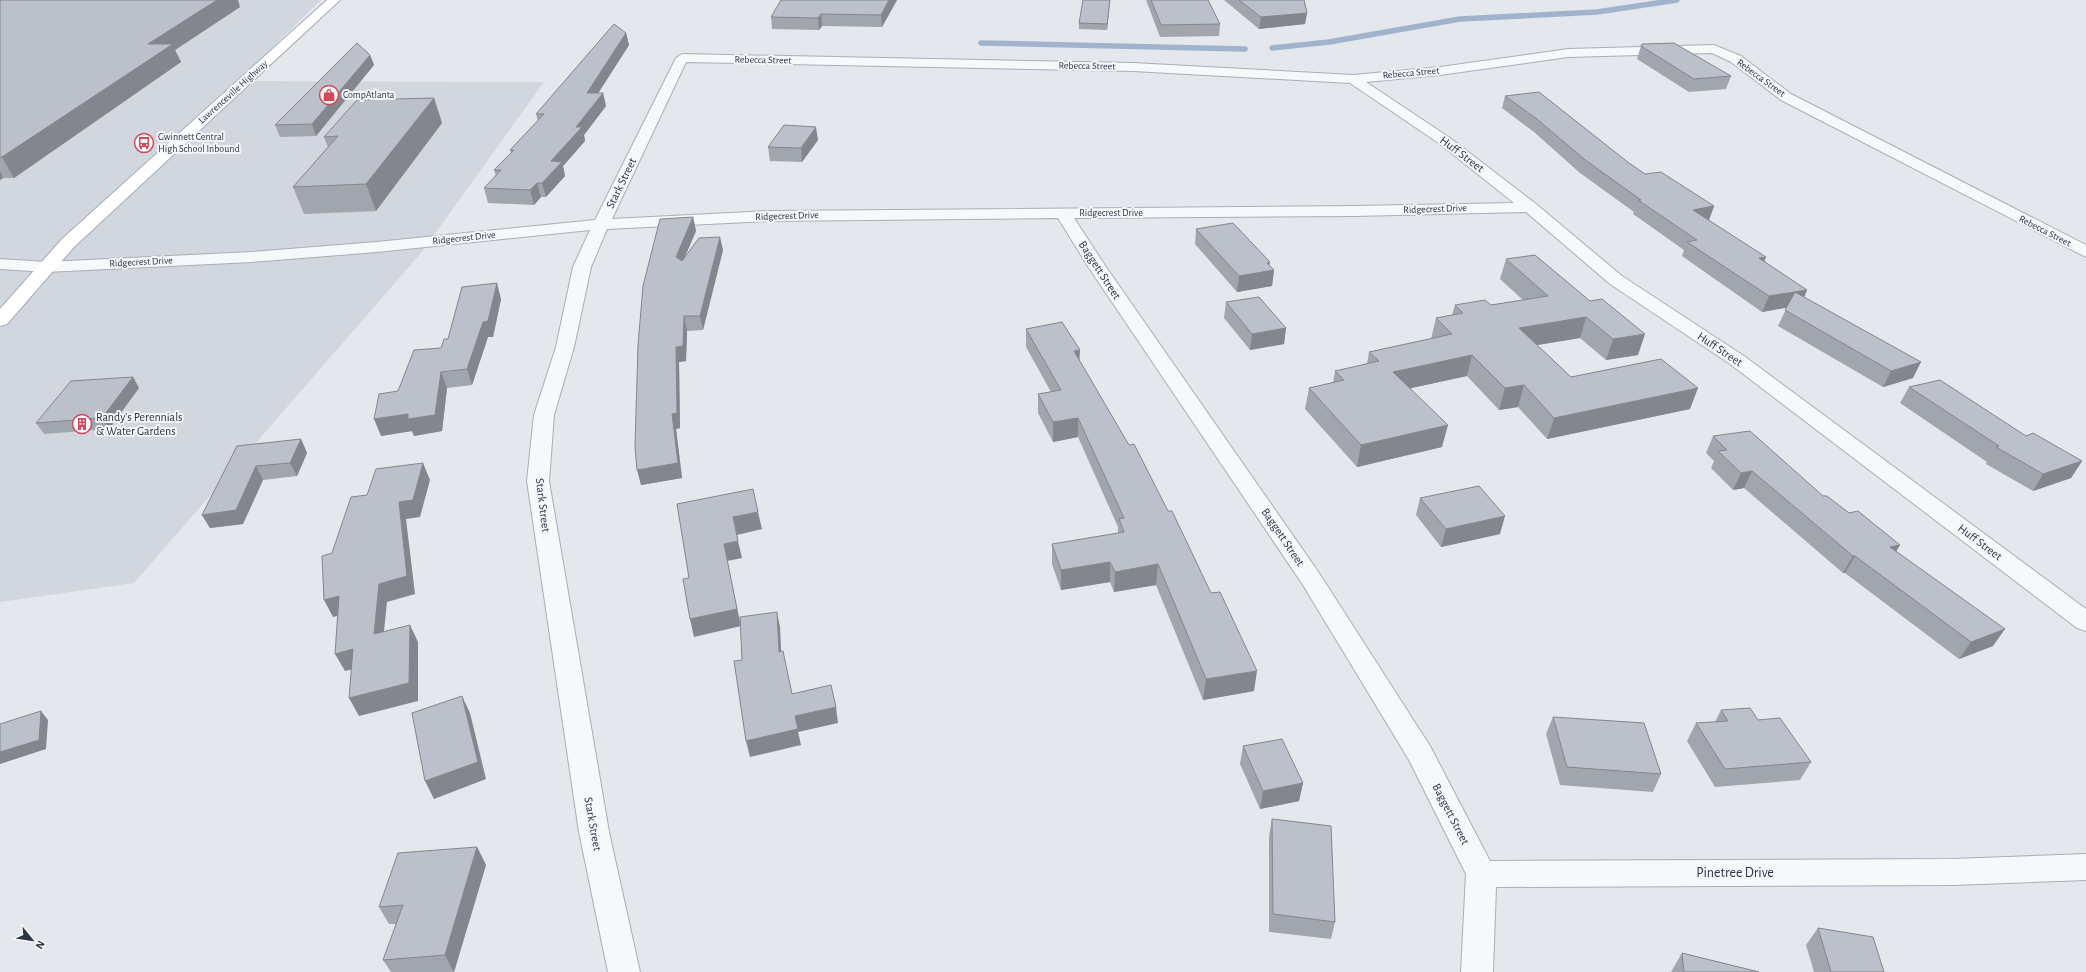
<svg xmlns="http://www.w3.org/2000/svg" width="2086" height="972" font-family="'Alegreya Sans',sans-serif">
<style>
.built{fill:#d2d6de}
.lines{fill:none;stroke-linecap:round;stroke-linejoin:round}
.stream{stroke:#9fb4cc;stroke-width:5.5}
.minor-casing{stroke:#a9aeb7;stroke-width:2}
.tertiary-casing{stroke:#a9aeb7;stroke-width:2}
.primary-casing{stroke:#a3abb8;stroke-width:2}
.minor{fill:#f7f8fa;fill-rule:evenodd}
.tertiary{fill:#f7f8fa;fill-rule:evenodd}
.primary{fill:#fff;fill-rule:evenodd}
.wall{fill:#a1a5ae}
.shaded-wall{fill:#83868d}
.building{fill:#bbc0ca;stroke:#83868d}
.labels{text-anchor:middle;dominant-baseline:central;stroke-width:4;stroke-linejoin:round;paint-order:stroke}
.far-street-label{font-size:10px;fill:#2b3445;stroke:#f4f6f9}
.far-poi-label{font-size:10px;fill:#2b3445;stroke:#f4f6f9;text-anchor:start}
.street-label{font-size:12px;fill:#2b3445;stroke:#f4f6f9}
.poi-label{font-size:12px;fill:#2b3445;stroke:#f4f6f9;text-anchor:start}
.near-street-label{font-size:14px;fill:#2b3445;stroke:#f4f6f9}
</style>
<rect width="100%" height="100%" fill="#e4e7ec"/>
<path class="built" d="M 0,0 L 321,0 L 238,81 L 544,82 L 421,253 L 134,583 L 0,602 L 0,284 L 3,284 L 0,283 Z"/>
<g class="lines">
<path class="stream" d="M 981,43 L 1245,49
M 1272,48 L 1329,42 L 1460,19 L 1597,12 L 1677,0"/>
<g class="minor-casing">
<path id="minor" d="M 1714,45 L 1741,56 L 1791,94 L 2086,245 L 2086,257 L 1781,100 L 1731,62 L 1712,53 L 1568,57 L 1440,75 L 1366,82 L 1450,138 L 1536,204 L 1622,276 L 1744,356 L 2086,609 L 2086,631 L 2077,628 L 1730,364 L 1610,284 L 1526,212 L 1355,216 L 1074,218 L 1106,267 L 1319,573 L 1430,746 L 1490,861 L 1953,859 L 2086,854 L 2086,880 L 1953,885 L 1496,887 L 1493,972 L 1461,972 L 1466,874 L 1409,760 L 1303,585 L 1089,268 L 1058,218 L 769,221 L 607,229 L 591,267 L 574,347 L 554,415 L 549,481 L 609,832 L 640,972 L 608,972 L 579,832 L 527,481 L 534,415 L 556,347 L 573,267 L 590,230 L 377,252 L 252,262 L 46,272 L 40,271 L 37,267 L 40,263 L 46,262 L 252,252 L 377,242 L 595,220 L 676,58 L 682,54 L 1133,63 L 1353,75 L 1440,67 L 1568,49 ZM 686,62 L 1133,71 L 1350,83 L 1440,144 L 1514,203 L 1355,206 L 769,211 L 612,219 Z"/>
</g>
<g class="tertiary-casing">
<path id="tertiary" d="M 0,259 L 46,262 L 52,263 L 55,267 L 52,271 L 46,272 L 0,269 Z"/>
</g>
<g class="primary-casing">
<path id="primary" d="M 327,0 L 340,0 L 74,247 L 7,324 L 0,326 L 0,309 L 62,239 Z"/>
</g>
<use href="#minor" class="minor"/>
<use href="#tertiary" class="tertiary"/>
<use href="#primary" class="primary"/>
</g>
<path class="wall" d="M 0,0 L 240,7 L 175,50 L 181,62 L 14,178 L 3,178 L 0,180 Z
M 897,0 L 882,27 L 822,26 L 819,30 L 772,29 L 771,17 Z
M 1110,0 L 1107,30 L 1079,29 L 1079,23 Z
M 1146,0 L 1208,0 L 1220,24 L 1219,36 L 1160,37 Z
M 1224,0 L 1304,0 L 1307,13 L 1305,24 L 1259,29 Z
M 626,33 L 629,45 L 598,93 L 603,93 L 606,106 L 584,135 L 585,141 L 563,166 L 565,176 L 546,197 L 541,197 L 534,205 L 488,203 L 484,188 L 496,176 L 494,170 L 511,153 L 510,150 L 538,121 L 536,114 Z
M 1641,46 L 1731,76 L 1726,89 L 1689,92 L 1637,59 Z
M 370,55 L 374,65 L 316,136 L 280,137 L 275,125 Z
M 1505,96 L 1629,163 L 1645,174 L 1714,206 L 1709,220 L 1764,262 L 1807,290 L 1804,297 L 1913,378 L 1883,387 L 1778,326 L 1787,307 L 1762,312 L 1682,256 L 1684,250 L 1633,214 L 1634,212 L 1580,173 L 1534,132 L 1502,108 Z
M 434,98 L 442,123 L 376,211 L 304,214 L 293,187 L 328,147 L 324,137 Z
M 818,140 L 802,162 L 770,161 L 768,147 Z
M 693,217 L 696,231 L 684,258 L 723,250 L 703,330 L 687,331 L 686,361 L 679,362 L 680,428 L 676,429 L 682,478 L 641,485 L 635,447 Z
M 1196,229 L 1269,265 L 1274,270 L 1272,286 L 1237,292 L 1195,244 Z
M 1535,255 L 1638,355 L 1606,360 L 1580,338 L 1537,345 L 1571,377 L 1690,409 L 1547,439 L 1518,407 L 1499,410 L 1467,376 L 1410,388 L 1442,447 L 1357,467 L 1305,409 L 1309,388 L 1333,383 L 1335,371 L 1367,364 L 1369,352 L 1431,339 L 1436,318 L 1452,315 L 1455,305 L 1491,305 L 1523,300 L 1500,279 L 1506,259 Z
M 501,299 L 493,337 L 488,337 L 472,385 L 447,388 L 442,431 L 414,436 L 412,431 L 381,436 L 398,391 L 441,348 L 448,339 Z
M 1226,302 L 1286,328 L 1284,344 L 1250,350 L 1224,318 Z
M 1026,329 L 1079,360 L 1254,691 L 1203,700 L 1156,585 L 1114,592 L 1110,582 L 1061,590 L 1052,564 L 1052,544 L 1118,533 L 1118,527 L 1078,437 L 1053,442 L 1038,413 L 1038,394 L 1051,392 L 1026,347 Z
M 133,377 L 139,388 L 109,429 L 44,434 L 36,423 Z
M 1909,387 L 2026,436 L 2082,461 L 2071,478 L 2033,491 L 1986,464 L 1987,462 L 1900,403 Z
M 1713,436 L 1823,496 L 1900,545 L 1896,551 L 1993,646 L 1959,659 L 1845,573 L 1843,573 L 1744,488 L 1733,490 L 1711,468 L 1714,461 L 1706,453 Z
M 301,439 L 307,453 L 297,476 L 263,480 L 243,524 L 210,528 L 202,515 L 237,446 Z
M 1420,498 L 1500,534 L 1441,547 L 1416,515 Z
M 1721,710 L 1758,720 L 1811,762 L 1800,780 L 1715,787 L 1687,741 L 1696,723 L 1715,722 Z
M 1553,717 L 1661,774 L 1653,792 L 1560,785 L 1546,734 Z
M 1243,746 L 1303,783 L 1299,801 L 1260,809 L 1240,764 Z
M 1272,819 L 1335,922 L 1331,939 L 1269,932 L 1269,837 Z
M 477,847 L 486,865 L 454,972 L 391,972 L 383,960 L 396,924 L 389,924 L 379,907 Z
M 1818,928 L 1884,972 L 1814,972 L 1806,945 Z
M 1682,953 L 1759,972 L 1671,972 Z"/>
<path class="shaded-wall" d="M 217,0 L 238,0 L 240,7 L 175,50 L 181,62 L 14,178 L 2,157 L 148,44 Z
M 889,0 L 897,0 L 882,27 L 881,15 Z
M 1110,0 L 1107,30 L 1107,24 Z
M 1307,13 L 1305,24 L 1259,29 L 1261,17 Z
M 821,14 L 822,26 L 819,30 L 818,18 Z
M 626,33 L 629,45 L 590,106 L 587,93 Z
M 370,55 L 374,65 L 316,136 L 312,124 Z
M 603,93 L 606,106 L 584,135 L 585,141 L 563,166 L 565,176 L 546,197 L 542,183 L 551,161 L 576,127 Z
M 434,98 L 442,123 L 376,211 L 366,184 Z
M 816,127 L 818,140 L 802,162 L 801,148 Z
M 0,171 L 3,178 L 0,180 Z
M 537,183 L 541,197 L 534,205 L 530,190 Z
M 1714,206 L 1709,220 L 1693,210 Z
M 693,217 L 696,231 L 679,271 L 676,257 Z
M 720,237 L 723,250 L 703,330 L 700,316 Z
M 1766,257 L 1760,272 L 1759,258 Z
M 1270,262 L 1268,271 L 1274,270 L 1272,286 L 1237,292 L 1239,276 L 1267,263 Z
M 497,283 L 501,299 L 493,337 L 488,337 L 472,385 L 467,369 L 483,322 Z
M 1807,290 L 1801,305 L 1762,312 L 1769,296 Z
M 684,316 L 687,331 L 686,361 L 679,362 L 680,428 L 676,429 L 682,478 L 641,485 L 637,470 L 672,414 L 676,347 Z
M 1586,317 L 1580,338 L 1513,349 L 1519,328 Z
M 1286,328 L 1284,344 L 1250,350 L 1252,334 Z
M 1645,334 L 1638,355 L 1606,360 L 1613,339 Z
M 1080,350 L 1079,369 L 1074,351 Z
M 1472,355 L 1467,376 L 1389,393 L 1393,372 Z
M 1921,362 L 1913,378 L 1883,387 L 1891,371 Z
M 441,372 L 447,388 L 442,431 L 414,436 L 412,431 L 381,436 L 374,419 Z
M 133,377 L 139,388 L 109,429 L 102,418 Z
M 1524,385 L 1518,407 L 1499,410 L 1505,388 Z
M 1698,388 L 1690,409 L 1547,439 L 1554,418 Z
M 1078,418 L 1078,437 L 1053,442 L 1053,422 Z
M 1448,425 L 1442,447 L 1357,467 L 1361,445 Z
M 301,439 L 307,453 L 297,476 L 290,463 Z
M 2082,461 L 2071,478 L 2033,491 L 2043,474 Z
M 423,463 L 430,480 L 420,517 L 406,519 L 415,594 L 387,602 L 382,651 L 374,634 L 379,584 L 399,502 Z
M 256,466 L 263,480 L 243,524 L 210,528 L 202,515 Z
M 1752,471 L 1744,488 L 1733,490 L 1741,473 Z
M 758,512 L 762,529 L 737,535 L 733,517 Z
M 1505,516 L 1500,534 L 1441,547 L 1446,529 Z
M 738,541 L 742,558 L 727,561 L 741,626 L 694,637 L 690,619 L 724,544 Z
M 1900,545 L 1890,562 L 1890,547 Z
M 1853,556 L 1855,556 L 1845,573 L 1843,573 Z
M 1110,562 L 1110,582 L 1061,590 L 1061,570 Z
M 1158,564 L 1156,585 L 1114,592 L 1115,572 Z
M 339,596 L 348,613 L 333,617 L 324,600 Z
M 777,612 L 780,627 L 782,668 L 779,652 Z
M 410,625 L 418,642 L 418,701 L 359,716 L 349,698 Z
M 2005,629 L 1993,646 L 1959,659 L 1971,642 Z
M 353,649 L 362,667 L 345,671 L 335,654 Z
M 1257,671 L 1254,691 L 1203,700 L 1206,679 Z
M 462,696 L 470,713 L 486,779 L 434,799 L 425,781 Z
M 836,707 L 838,723 L 798,732 L 801,745 L 750,757 L 746,741 L 795,716 Z
M 41,711 L 48,720 L 46,749 L 0,764 L 0,752 Z
M 1303,783 L 1299,801 L 1260,809 L 1263,791 Z
M 477,847 L 486,865 L 454,972 L 445,955 Z"/>
<path class="building" d="M 0,0 L 217,0 L 148,44 L 173,44 L 2,157 L 0,157 Z
M 781,0 L 889,0 L 881,15 L 821,14 L 818,18 L 771,17 Z
M 1083,0 L 1110,0 L 1107,24 L 1079,23 Z
M 1151,0 L 1208,0 L 1220,24 L 1161,25 Z
M 1239,0 L 1304,0 L 1307,13 L 1261,17 Z
M 614,24 L 626,33 L 587,93 L 603,93 L 576,127 L 582,127 L 551,161 L 562,162 L 542,183 L 537,183 L 530,190 L 484,188 L 501,170 L 494,170 L 514,150 L 510,150 L 544,114 L 536,114 Z
M 357,43 L 370,55 L 312,124 L 275,125 Z
M 1674,43 L 1731,76 L 1694,79 L 1641,46 L 1642,44 Z
M 1539,92 L 1629,163 L 1645,174 L 1661,172 L 1714,206 L 1693,210 L 1766,257 L 1759,258 L 1807,290 L 1769,296 L 1687,242 L 1697,240 L 1638,200 L 1641,200 L 1584,159 L 1537,119 L 1505,96 Z
M 434,98 L 366,184 L 293,187 L 338,136 L 324,137 L 357,100 Z
M 784,125 L 816,127 L 801,148 L 768,147 Z
M 693,217 L 676,257 L 682,261 L 699,238 L 720,237 L 700,316 L 684,316 L 683,346 L 676,347 L 677,413 L 672,414 L 678,463 L 637,470 L 635,447 L 638,345 L 643,286 L 660,219 Z
M 1233,223 L 1270,262 L 1267,263 L 1274,270 L 1239,276 L 1196,229 Z
M 1535,255 L 1590,301 L 1602,299 L 1645,334 L 1613,339 L 1586,317 L 1519,328 L 1571,377 L 1661,359 L 1698,388 L 1554,418 L 1524,385 L 1505,388 L 1472,355 L 1393,372 L 1448,425 L 1361,445 L 1309,388 L 1344,380 L 1335,371 L 1379,361 L 1369,352 L 1452,334 L 1436,318 L 1463,313 L 1455,305 L 1485,300 L 1491,305 L 1548,296 L 1506,259 Z
M 497,283 L 488,321 L 483,322 L 467,369 L 441,372 L 435,415 L 408,419 L 408,414 L 374,419 L 379,394 L 398,391 L 414,350 L 441,348 L 444,339 L 448,339 L 462,287 Z
M 1795,292 L 1921,362 L 1891,371 L 1785,310 Z
M 1259,297 L 1286,328 L 1252,334 L 1226,302 Z
M 1062,322 L 1080,350 L 1074,351 L 1129,445 L 1134,444 L 1168,511 L 1172,511 L 1211,593 L 1220,592 L 1257,671 L 1206,679 L 1158,564 L 1115,572 L 1110,562 L 1061,570 L 1052,544 L 1124,532 L 1119,519 L 1124,518 L 1078,418 L 1053,422 L 1038,394 L 1061,390 L 1026,329 Z
M 133,377 L 102,418 L 36,423 L 71,381 Z
M 1940,380 L 2026,436 L 2033,433 L 2082,461 L 2043,474 L 1996,447 L 1999,446 L 1909,387 Z
M 1750,431 L 1823,496 L 1827,496 L 1849,513 L 1858,511 L 1900,545 L 1890,547 L 2005,629 L 1971,642 L 1855,556 L 1853,556 L 1752,471 L 1741,473 L 1718,451 L 1727,450 L 1713,436 Z
M 301,439 L 290,463 L 256,466 L 236,510 L 202,515 L 237,446 Z
M 423,463 L 413,500 L 399,502 L 407,576 L 379,584 L 374,634 L 410,625 L 409,683 L 349,698 L 353,649 L 335,654 L 339,596 L 324,600 L 322,556 L 332,553 L 351,497 L 367,495 L 376,469 Z
M 1479,486 L 1505,516 L 1446,529 L 1420,498 Z
M 753,489 L 758,512 L 733,517 L 738,541 L 724,544 L 737,609 L 690,619 L 683,579 L 689,578 L 677,504 Z
M 777,612 L 779,652 L 783,651 L 792,694 L 831,685 L 836,707 L 795,716 L 798,729 L 746,741 L 734,661 L 742,660 L 740,617 Z
M 462,696 L 478,762 L 425,781 L 412,713 Z
M 1750,708 L 1758,720 L 1780,718 L 1811,762 L 1725,769 L 1696,723 L 1728,721 L 1721,710 Z
M 41,711 L 39,740 L 0,752 L 0,724 Z
M 1553,717 L 1644,723 L 1661,774 L 1567,767 Z
M 1282,739 L 1303,783 L 1263,791 L 1243,746 Z
M 1272,819 L 1331,826 L 1335,922 L 1273,914 Z
M 477,847 L 445,955 L 383,960 L 403,905 L 379,907 L 398,853 Z
M 1818,928 L 1873,937 L 1884,972 L 1831,972 Z
M 1682,953 L 1759,972 L 1684,972 Z"/>
<defs>
<g id="shop-ring" transform="scale(1)"><circle r="9.5" fill="#f4f6f9" stroke="#d1495b" stroke-width="1.5"/><path d="M-5-2.5h2.3a2.7 3.5 0 0 1 5.4 0H5L5.5 6h-11ZM-1.5-2.5h3a1.5 2.3 0 0 0-3 0Z" fill="#d1495b"/></g>
<g id="bus-ring" transform="scale(1)"><circle r="9.5" fill="#f4f6f9" stroke="#d1495b" stroke-width="1.5"/><path d="M-5-6H5V4H4V6H2V4H-2V6H-4V4H-5ZM-3.5-4V0h7V-4ZM-3.5 1.2v1.5H-2V1.2ZM2 1.2v1.5H3.5V1.2Z" fill="#d1495b"/></g>
<g id="building-ring" transform="scale(1)"><circle r="9.5" fill="#f4f6f9" stroke="#d1495b" stroke-width="1.5"/><path d="M-4-6H4V6H1V3H-1V6H-4ZM-2.5-4.3h1.7v1.8h-1.7ZM.8-4.3h1.7v1.8H.8ZM-2.5-1h1.7V.8h-1.7ZM.8-1h1.7V.8H.8Z" fill="#d1495b"/></g>
</defs>
<g fill-rule="evenodd">
<use href="#shop-ring" x="329" y="95"/>
<use href="#bus-ring" x="144" y="143"/>
<use href="#building-ring" x="82" y="424"/>
</g>
<g class="labels">
<g class="far-street-label">
<text transform="translate(763 60) rotate(1)">Rebecca Street</text>
<text transform="translate(1087 66) rotate(1)">Rebecca Street</text>
<text transform="translate(1411 73) rotate(-5)">Rebecca Street</text>
<text transform="translate(1761 78) rotate(36)">Rebecca Street</text>
<text transform="translate(233 92) rotate(-42)">Lawrenceville Highway</text>
<text transform="translate(1435 209) rotate(-2)">Ridgecrest Drive</text>
<text x="1111" y="213">Ridgecrest Drive</text>
<text transform="translate(787 216) rotate(-2)">Ridgecrest Drive</text>
<text transform="translate(2045 231) rotate(27)">Rebecca Street</text>
<text transform="translate(464 238) rotate(-6)">Ridgecrest Drive</text>
<text transform="translate(141 262) rotate(-3)">Ridgecrest Drive</text>
</g>
<g class="far-poi-label">
<text x="343" y="95">CompAtlanta</text>
<text x="158" y="137">Gwinnett Central<tspan x="158" dy="12">High School Inbound</tspan></text>
</g>
<g class="street-label">
<text transform="translate(1462 154) rotate(37)">Huff Street</text>
<text transform="translate(621 183) rotate(-64)">Stark Street</text>
<text transform="translate(1100 270) rotate(57)">Baggett Street</text>
<text transform="translate(1720 349) rotate(34)">Huff Street</text>
<text transform="translate(543 505) rotate(83)">Stark Street</text>
<text transform="translate(1283 537) rotate(56)">Baggett Street</text>
<text transform="translate(1980 542) rotate(37)">Huff Street</text>
<text transform="translate(1451 814) rotate(63)">Baggett Street</text>
<text transform="translate(593 824) rotate(80)">Stark Street</text>
</g>
<g class="poi-label">
<text x="96" y="417">Randy's Perennials<tspan x="96" dy="14">&amp; Water Gardens</tspan></text>
</g>
<g class="near-street-label">
<text x="1735" y="873">Pinetree Drive</text>
</g>
</g>
<g transform="translate(32 940) rotate(120)" stroke="#f4f6f9" stroke-width="3" paint-order="stroke">
<path d="M0-3L7 15L0 10L-7 15Z" fill="#2b3445"/>
<text y="-6" font-size="11" font-weight="bold" text-anchor="middle" fill="#2b3445">N</text>
</g>
</svg>
